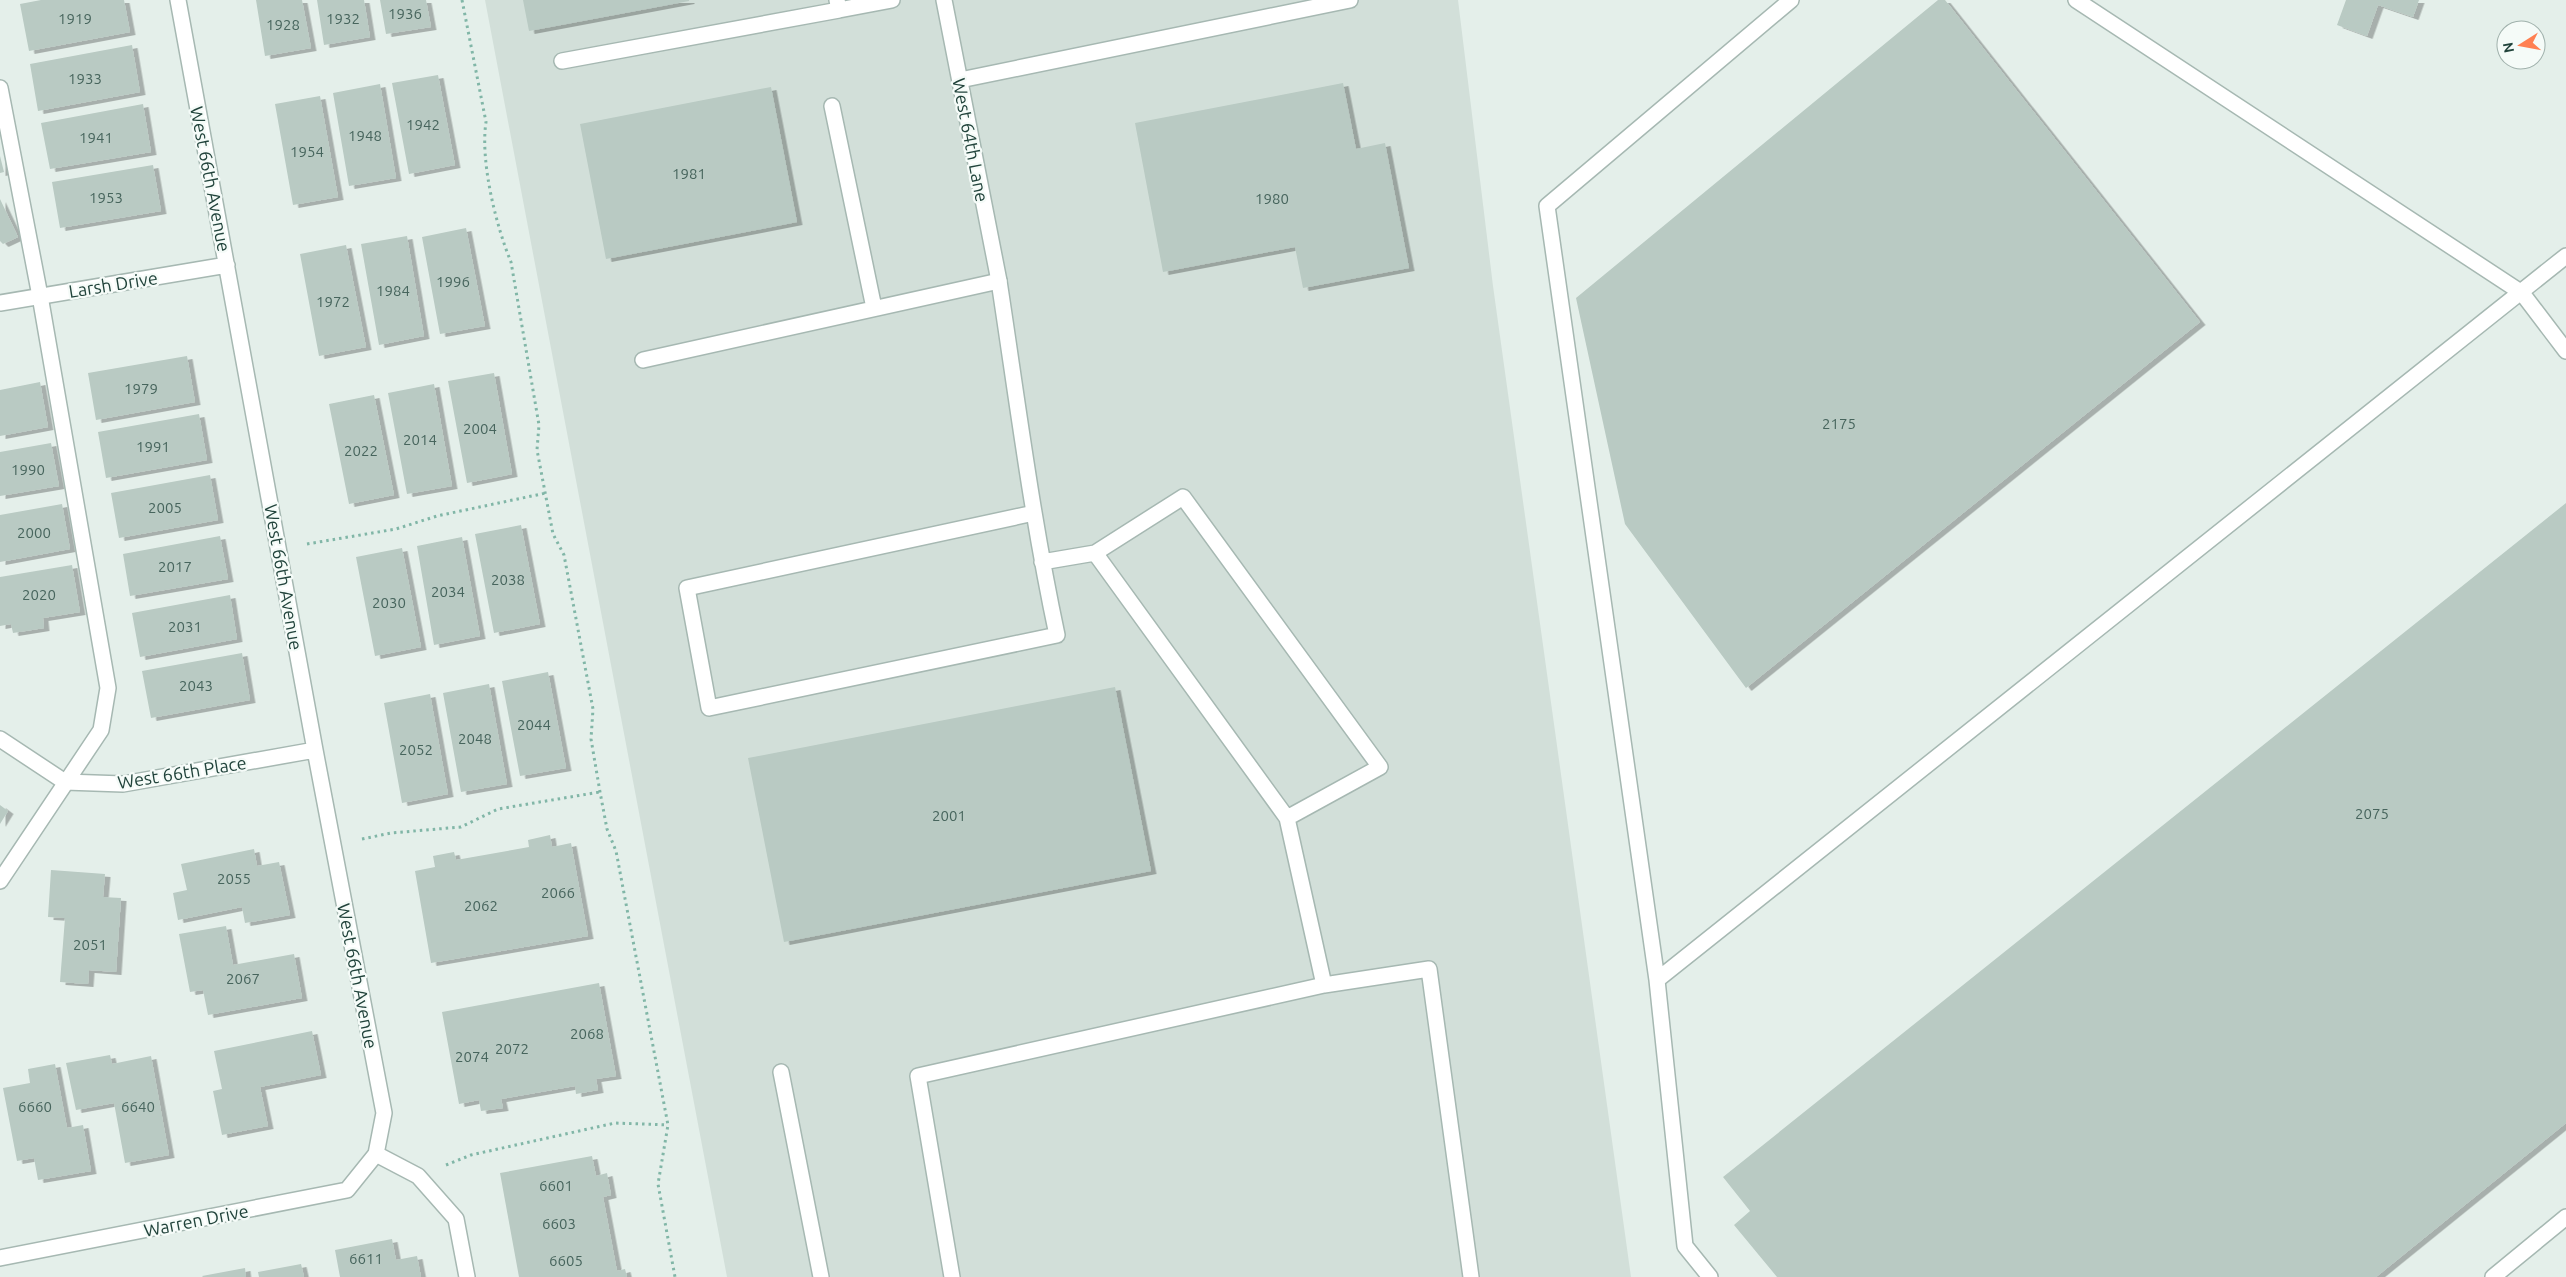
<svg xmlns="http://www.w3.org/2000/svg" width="2566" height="1277" font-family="Ubuntu,sans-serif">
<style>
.built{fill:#d2dfd9}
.building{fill:#b9cac3;filter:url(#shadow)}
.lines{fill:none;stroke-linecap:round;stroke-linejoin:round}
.lane-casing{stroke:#a6b8b2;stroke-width:18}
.street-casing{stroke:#a6b8b2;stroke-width:18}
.path{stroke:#81b6a7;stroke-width:3;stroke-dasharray:2.5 4;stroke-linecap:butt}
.lane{stroke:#fff;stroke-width:15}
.street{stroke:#fff;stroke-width:15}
.labels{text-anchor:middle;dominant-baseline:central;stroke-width:4.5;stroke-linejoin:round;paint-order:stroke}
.number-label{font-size:15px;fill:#47655d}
.street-label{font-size:18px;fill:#21433b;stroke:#f5fbf8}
</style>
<defs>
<filter id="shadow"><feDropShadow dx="5.5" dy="3" stdDeviation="0" flood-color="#0004"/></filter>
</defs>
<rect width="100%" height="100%" fill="#e4efea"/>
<path class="built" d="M 485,0 L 1458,0 L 1493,286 L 1631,1277 L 727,1277 Z"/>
<path class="building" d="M 41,0 L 124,0 L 130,32 L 29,51 L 20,4 Z
M 256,0 L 302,0 L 311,48 L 265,56 Z
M 317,0 L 364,0 L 370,37 L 324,45 Z
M 380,0 L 426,0 L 431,27 L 386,34 Z
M 523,0 L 689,0 L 689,1 L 529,31 Z
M 1938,0 L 1945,0 L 2200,322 L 1746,688 L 1625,524 L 1576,298 Z
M 2346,0 L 2419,0 L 2413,17 L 2378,5 L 2367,36 L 2337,25 Z
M 132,45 L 140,92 L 38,111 L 30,64 Z
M 438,75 L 455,165 L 409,174 L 392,83 Z
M 1343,83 L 1356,149 L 1385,143 L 1409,268 L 1303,288 L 1295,247 L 1163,272 L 1135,123 Z
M 380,84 L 396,178 L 349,186 L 333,93 Z
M 771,87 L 797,222 L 606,259 L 580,124 Z
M 320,96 L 338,197 L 293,205 L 275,104 Z
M 143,104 L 151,152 L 50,169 L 41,123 Z
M 0,156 L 4,172 L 0,173 Z
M 153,165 L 161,211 L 60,228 L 52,182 Z
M 0,199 L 18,237 L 3,244 L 0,241 Z
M 466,228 L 485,326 L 440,334 L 422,237 Z
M 407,236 L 424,336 L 379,345 L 361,244 Z
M 346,245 L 366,347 L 319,356 L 300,254 Z
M 187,356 L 195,402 L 96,420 L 88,373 Z
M 494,373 L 512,474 L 467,483 L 448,381 Z
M 40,382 L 48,427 L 0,436 L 0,390 Z
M 434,384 L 452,486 L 407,494 L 388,393 Z
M 374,395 L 394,495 L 349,504 L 329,404 Z
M 199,414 L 207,460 L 106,478 L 98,432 Z
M 51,443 L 59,486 L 0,496 L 0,452 Z
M 210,475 L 218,520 L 119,538 L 111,493 Z
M 2566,503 L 2566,1123 L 2376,1277 L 1777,1277 L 1734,1225 L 1750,1211 L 1723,1177 Z
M 62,504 L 70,549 L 0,562 L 0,515 Z
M 521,525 L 540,624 L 494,633 L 475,534 Z
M 220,536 L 228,579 L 130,596 L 123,554 Z
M 462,537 L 480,636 L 434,645 L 417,546 Z
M 402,548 L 421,647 L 375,656 L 356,557 Z
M 72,565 L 80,612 L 43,618 L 44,628 L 13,633 L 11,624 L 0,626 L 0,577 Z
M 230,595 L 237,639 L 140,657 L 132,613 Z
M 242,653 L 250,700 L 151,718 L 142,671 Z
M 548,672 L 566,768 L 520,776 L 502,681 Z
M 489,684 L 507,784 L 461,792 L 443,693 Z
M 1115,687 L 1151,871 L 784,942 L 748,758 Z
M 430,694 L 448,794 L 402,803 L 384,703 Z
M 0,805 L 8,811 L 0,824 Z
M 550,835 L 552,847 L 571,843 L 588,936 L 431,963 L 415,871 L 435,867 L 433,856 L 454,852 L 456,860 L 529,847 L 528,840 Z
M 254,849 L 257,866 L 279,862 L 290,915 L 245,923 L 242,907 L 178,920 L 173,893 L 187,890 L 181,864 Z
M 51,870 L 105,874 L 103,897 L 121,898 L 116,972 L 89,970 L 88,984 L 60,982 L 65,918 L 48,917 Z
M 226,926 L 233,965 L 294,954 L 302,998 L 208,1015 L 203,990 L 190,992 L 179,934 Z
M 599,983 L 616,1076 L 596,1079 L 598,1090 L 576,1094 L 575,1086 L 501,1099 L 503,1108 L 481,1111 L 479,1100 L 459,1104 L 442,1012 Z
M 312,1031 L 321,1075 L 260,1087 L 268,1126 L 222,1135 L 213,1091 L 222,1089 L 214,1051 Z
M 110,1055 L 112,1064 L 151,1056 L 169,1155 L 125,1163 L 114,1103 L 76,1110 L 66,1063 Z
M 55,1064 L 67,1128 L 83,1125 L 91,1171 L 38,1180 L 34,1158 L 17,1161 L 3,1088 L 30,1083 L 28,1069 Z
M 592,1156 L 596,1176 L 607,1173 L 611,1195 L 603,1197 L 617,1271 L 625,1269 L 627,1277 L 519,1277 L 500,1173 Z
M 392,1239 L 396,1260 L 417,1256 L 421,1277 L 340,1277 L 335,1250 Z
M 301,1264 L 304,1277 L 259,1277 L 258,1272 Z
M 245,1268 L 246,1277 L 203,1277 L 202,1276 Z"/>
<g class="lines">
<g class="lane-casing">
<path id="lane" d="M 2076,0 L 2522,293 L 2566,351
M 839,10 L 892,0
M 562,61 L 839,10 L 837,0
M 960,80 L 1350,0
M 0,88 L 40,296 L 108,688 L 101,730 L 0,881
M 832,106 L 874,308
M 643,360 L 999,281 C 1017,399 1032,518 1057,635 L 709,708 L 687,588 L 1034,513
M 1042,562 L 1095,553 L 1287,818 L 1380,767 L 1183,497 L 1095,553
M 1287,818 L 1324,985
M 1657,980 L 2566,256
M 781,1072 L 821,1277
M 952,1277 L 918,1076 L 1324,985 L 1429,969 L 1471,1277
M 1710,1277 L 1685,1246 L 1657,980 L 1547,206 L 1791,0
M 2493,1277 L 2566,1217"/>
</g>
<g class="street-casing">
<path id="street" d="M 944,0 L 999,281
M 0,303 L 227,265
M 0,739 L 65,782 L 123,784 L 315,750
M 376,1154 L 418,1176 L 456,1219 L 467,1277
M 0,1258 L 347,1190 L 376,1154 L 384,1113 L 315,750 L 178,0"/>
</g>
<path class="path" d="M 462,0 L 486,122 C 480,161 496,226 511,262 L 539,425 L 537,450 L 553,534 L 564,555 L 593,709 L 591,739 L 600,792 L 607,829 L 616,851 L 668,1125 L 658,1184 L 675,1277
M 307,544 L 396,529 L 437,516 L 546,493
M 362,839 L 391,833 L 461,827 L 498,809 L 600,792
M 446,1165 L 471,1155 L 615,1123 L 668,1125"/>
<use href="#lane" class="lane"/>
<use href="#street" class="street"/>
</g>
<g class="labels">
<g class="number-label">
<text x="405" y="13">1936</text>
<text x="75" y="18">1919</text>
<text x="343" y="18">1932</text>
<text x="283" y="24">1928</text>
<text x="85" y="78">1933</text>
<text x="423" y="124">1942</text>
<text x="365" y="135">1948</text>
<text x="96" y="137">1941</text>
<text x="307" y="151">1954</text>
<text x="689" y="173">1981</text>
<text x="106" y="197">1953</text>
<text x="1272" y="198">1980</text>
<text x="453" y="281">1996</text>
<text x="393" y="290">1984</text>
<text x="333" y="301">1972</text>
<text x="141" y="388">1979</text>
<text x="1839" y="423">2175</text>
<text x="480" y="428">2004</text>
<text x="420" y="439">2014</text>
<text x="153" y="446">1991</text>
<text x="361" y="450">2022</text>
<text x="28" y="469">1990</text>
<text x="165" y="507">2005</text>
<text x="34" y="532">2000</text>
<text x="175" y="566">2017</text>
<text x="508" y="579">2038</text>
<text x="448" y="591">2034</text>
<text x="39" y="594">2020</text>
<text x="389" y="602">2030</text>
<text x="185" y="626">2031</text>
<text x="196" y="685">2043</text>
<text x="534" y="724">2044</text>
<text x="475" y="738">2048</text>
<text x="416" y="749">2052</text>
<text x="2372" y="813">2075</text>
<text x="949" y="815">2001</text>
<text x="234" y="878">2055</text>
<text x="558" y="892">2066</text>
<text x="481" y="905">2062</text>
<text x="90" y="944">2051</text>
<text x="243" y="978">2067</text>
<text x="587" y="1033">2068</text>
<text x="512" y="1048">2072</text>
<text x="472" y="1056">2074</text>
<text x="35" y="1106">6660</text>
<text x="138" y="1106">6640</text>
<text x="556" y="1185">6601</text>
<text x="559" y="1223">6603</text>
<text x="366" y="1258">6611</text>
<text x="566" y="1260">6605</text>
</g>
<g class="street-label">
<text transform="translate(971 140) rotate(79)">West 64th Lane</text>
<text transform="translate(211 179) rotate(79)">West 66th Avenue</text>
<text transform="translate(113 284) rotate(-9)">Larsh Drive</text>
<text transform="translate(284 577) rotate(80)">West 66th Avenue</text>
<text transform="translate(182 772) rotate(-9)">West 66th Place</text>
<text transform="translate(358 976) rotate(79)">West 66th Avenue</text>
<text transform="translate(196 1220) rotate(-11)">Warren Drive</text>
</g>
</g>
<g transform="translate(2521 45) rotate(259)"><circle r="24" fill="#f5fbf8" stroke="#a0b1ac"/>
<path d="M0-4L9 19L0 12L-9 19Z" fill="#ff8052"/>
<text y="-8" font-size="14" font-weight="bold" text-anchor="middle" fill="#21433b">N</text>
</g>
</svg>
